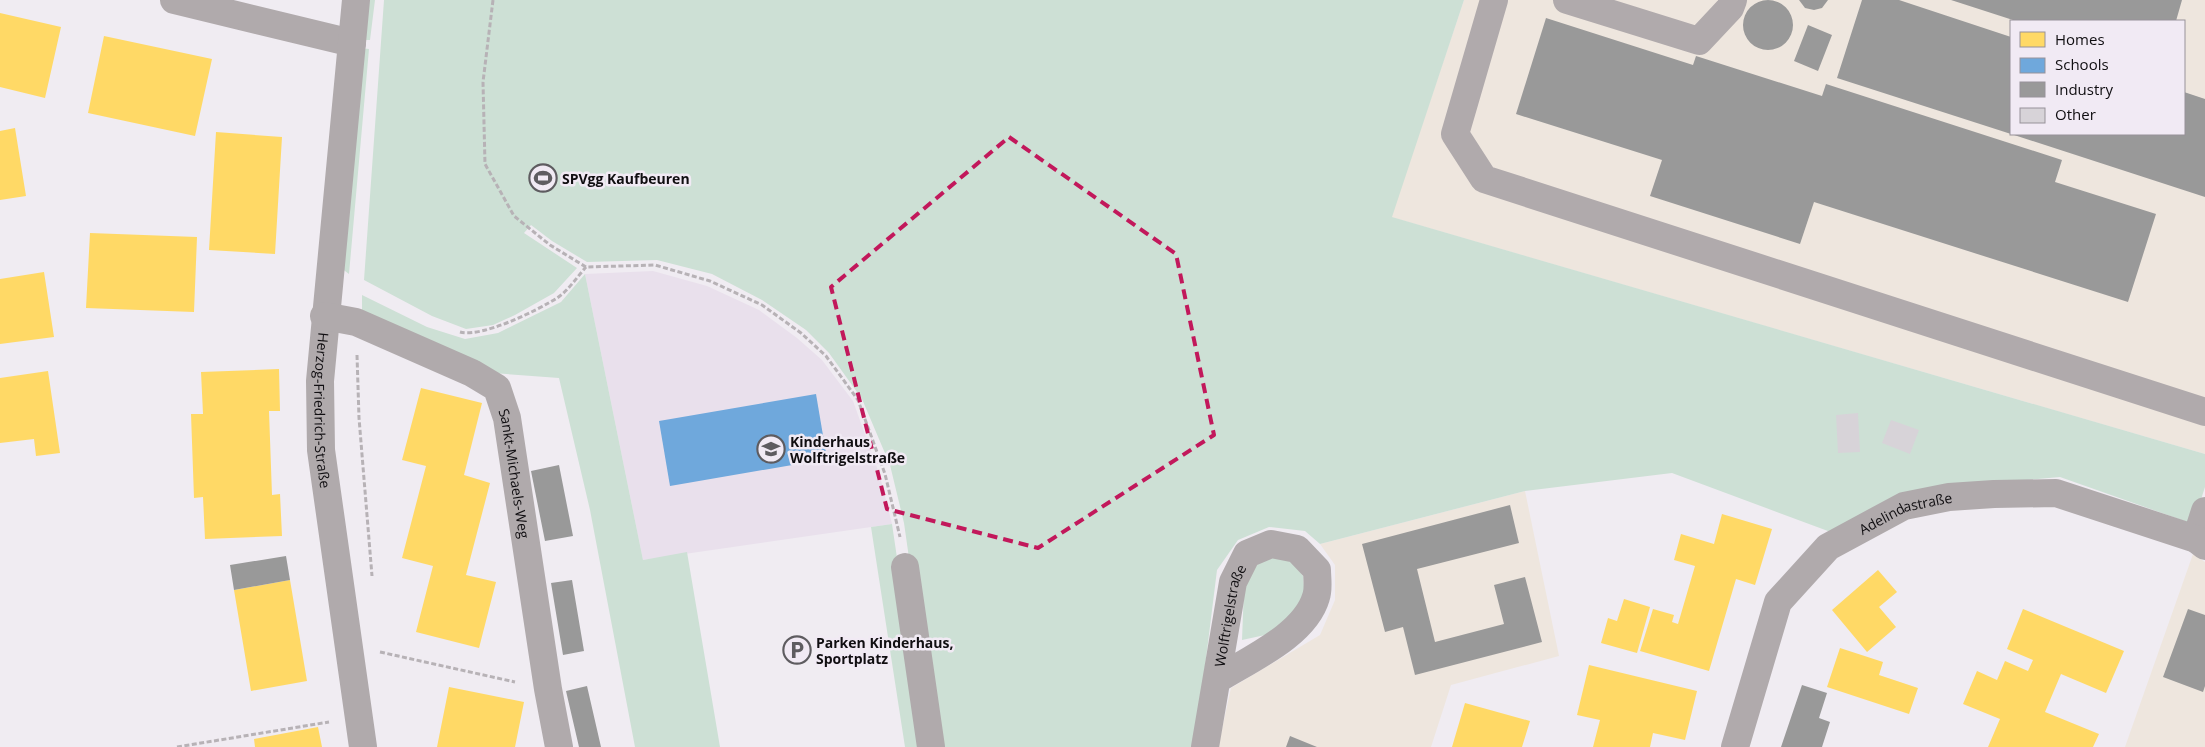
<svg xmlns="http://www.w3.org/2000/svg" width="2205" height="747" font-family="'Open Sans',sans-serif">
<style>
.built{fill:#e9e0ec}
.industrial{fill:#eee6de;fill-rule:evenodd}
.green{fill:#cde0d5}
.homes{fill:#ffd966}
.schools{fill:#6fa8dc}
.industry{fill:#999}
.building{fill:#d7d3d8}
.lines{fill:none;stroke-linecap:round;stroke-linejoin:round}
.path{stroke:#b7b2b6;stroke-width:3;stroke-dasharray:5 2.5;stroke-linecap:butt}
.minor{stroke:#b0aaac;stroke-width:28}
.marked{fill:none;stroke:#c2185b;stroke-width:4;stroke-dasharray:10 6;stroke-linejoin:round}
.labels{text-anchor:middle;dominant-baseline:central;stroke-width:5;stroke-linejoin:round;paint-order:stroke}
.poi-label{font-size:14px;font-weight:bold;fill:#100e11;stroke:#f1eaf4;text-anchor:start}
.street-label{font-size:14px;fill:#100e11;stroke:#f1eaf4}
</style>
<rect width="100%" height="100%" fill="#f0ecf2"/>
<path class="built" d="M 653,271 L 707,286 L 759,310 L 797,338 L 822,360 L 853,401 L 880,476 L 892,524 L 643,560 L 585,274 Z"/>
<path class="industrial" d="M 1464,0 L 2205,0 L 2205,454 L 1391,217 ZM 2011,21 L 2184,21 L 2184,134 L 2011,134 Z
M 1525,491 L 1559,656 L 1451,685 L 1431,747 L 1218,747 L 1231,688 L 1320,635 L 1335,600 L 1335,565 L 1320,544 Z
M 2193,554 L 2205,562 L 2205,747 L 2125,747 Z"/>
<path class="green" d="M 366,0 L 375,0 L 370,40 L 362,40 Z
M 384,0 L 1464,0 L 1392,217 L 2205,454 L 2205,487 L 2193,524 L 2060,477 L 1950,487 L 1836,534 L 1672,473 L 1525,491 L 1320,544 L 1305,531 L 1269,527 L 1238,540 L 1217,570 L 1195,747 L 936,747 L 904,523 L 890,465 L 862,399 L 829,353 L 806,330 L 762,300 L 712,274 L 657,260 L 587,262 L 552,241 L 531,225 L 524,233 L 577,268 L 554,293 L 515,315 L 493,325 L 466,329 L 432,316 L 364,280 Z
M 360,48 L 369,49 L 349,274 L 341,268 Z
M 585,274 L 643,560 L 687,552 L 720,747 L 635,747 L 590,510 L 559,378 L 493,373 L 362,316 L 362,295 L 427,327 L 465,339 L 498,333 L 561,302 Z
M 892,524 L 925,747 L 905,747 L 871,527 Z
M 1270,557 L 1291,560 L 1303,576 L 1305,594 L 1296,613 L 1274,633 L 1242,640 L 1244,588 L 1255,566 Z"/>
<path class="homes" d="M 0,13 L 61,27 L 45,98 L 0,87 Z
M 104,36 L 212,59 L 195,136 L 88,113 Z
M 15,128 L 26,196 L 0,200 L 0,131 Z
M 216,132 L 282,137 L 275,254 L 209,250 Z
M 90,233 L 197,237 L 194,312 L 86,308 Z
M 44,272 L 54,337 L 0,344 L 0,279 Z
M 279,369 L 280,411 L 269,411 L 272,495 L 280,494 L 282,536 L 205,539 L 203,497 L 194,498 L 191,414 L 203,414 L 201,372 Z
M 48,371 L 60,453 L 36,456 L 34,439 L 0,443 L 0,378 Z
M 421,388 L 482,403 L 464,475 L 490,483 L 466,575 L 496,582 L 479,648 L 416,632 L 433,566 L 402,558 L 426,466 L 402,460 Z
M 1722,514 L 1772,529 L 1755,585 L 1736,579 L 1709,671 L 1640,651 L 1653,609 L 1674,615 L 1672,622 L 1678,624 L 1695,566 L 1674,560 L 1681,534 L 1714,544 Z
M 1878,570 L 1897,592 L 1879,607 L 1896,627 L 1867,652 L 1832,610 Z
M 290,580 L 307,681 L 251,691 L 234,590 Z
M 1624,599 L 1650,607 L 1637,653 L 1601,643 L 1608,618 L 1617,621 Z
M 2023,609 L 2124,651 L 2106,693 L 2061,674 L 2045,712 L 2099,734 L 2093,747 L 1988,747 L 2000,719 L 1963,704 L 1977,671 L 1997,680 L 2005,661 L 2028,671 L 2033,660 L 2007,649 Z
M 1840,648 L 1883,662 L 1879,675 L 1918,688 L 1909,714 L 1827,687 Z
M 1589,665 L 1697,691 L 1685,740 L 1653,733 L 1650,747 L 1593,747 L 1600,720 L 1577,715 Z
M 449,687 L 524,702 L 515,747 L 437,747 Z
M 1465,703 L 1530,721 L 1522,747 L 1452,747 Z
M 318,727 L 322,747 L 255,747 L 254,739 Z"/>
<path class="schools" d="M 816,394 L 827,459 L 670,486 L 659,421 Z"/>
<path class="industry" d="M1743 25a25 25 0 1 1 50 0a25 25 0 1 1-50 0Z
M 1799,0 L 1828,0 L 1822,8 L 1814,10 L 1805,8 Z
M 1862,0 L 1899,0 L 2011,37 L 2011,134 L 1837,78 Z
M 1951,0 L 2182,0 L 2176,21 L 2016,21 Z
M 1546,18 L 1693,65 L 1696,56 L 1822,96 L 1826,84 L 2062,160 L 2055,182 L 2156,214 L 2128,302 L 1814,202 L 1800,244 L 1650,196 L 1662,160 L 1516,114 Z
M 1808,25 L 1832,35 L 1818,71 L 1794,61 Z
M 2184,92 L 2205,99 L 2205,197 L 2011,134 L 2184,134 Z
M 559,465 L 573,536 L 545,541 L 531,471 Z
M 1510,505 L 1519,543 L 1417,569 L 1435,642 L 1504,624 L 1494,585 L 1525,577 L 1542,642 L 1415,675 L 1403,627 L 1385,632 L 1362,544 Z
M 286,556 L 290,580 L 234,590 L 230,565 Z
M 572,580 L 584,651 L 563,655 L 551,583 Z
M 2188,609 L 2205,615 L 2205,686 L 2203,692 L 2163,677 Z
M 1802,685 L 1827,693 L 1819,718 L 1830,722 L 1822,747 L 1781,747 Z
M 587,686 L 601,747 L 579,747 L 566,691 Z
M 1290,736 L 1317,747 L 1286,747 Z"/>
<path class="building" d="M 1858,413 L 1860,452 L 1838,453 L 1836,415 Z
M 1891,420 L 1919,430 L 1910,454 L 1882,443 Z"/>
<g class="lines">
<path class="path" d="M 493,0 L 483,82 L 485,164 L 514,216 L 550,245 L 586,267 L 655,265 L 710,281 L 762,305 L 801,333 L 826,356 L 858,400 L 885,474 L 900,537
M 460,332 C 482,338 538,310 557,298 C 568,291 577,277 586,267
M 357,355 L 359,418 L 372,576
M 380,652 L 515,682
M 177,747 L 329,722"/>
<g class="minor">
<path d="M 174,0 L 352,43"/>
<path id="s1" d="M 356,0 L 320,381 L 321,450 L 363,747"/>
<path d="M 1494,0 L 1455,134 L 1484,179 L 2205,412"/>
<path d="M 1567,0 L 1699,41 L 1730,8 L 1733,0"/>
<path id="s2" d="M 324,316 L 356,322 L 472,373 L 497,388 L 507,418 L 548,689 L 559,747"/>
<path d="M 2196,539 L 2205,511"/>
<path d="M 905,567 L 931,747"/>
<path id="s3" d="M 1205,747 L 1233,582 L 1247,554 L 1271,544 L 1297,549 L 1317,570 C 1317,578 1319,589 1316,597 C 1305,635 1250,659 1218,679"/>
<path id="s4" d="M 1735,747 L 1778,602 L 1828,547 L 1904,506 L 1949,497 L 1994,494 L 2056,493 L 2196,539 L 2205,546"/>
</g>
</g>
<path class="marked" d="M 1009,137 L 1176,254 L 1214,435 L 1038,548 L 887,509 L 831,287 Z"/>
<defs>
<g id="stadium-ring" transform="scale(1.4375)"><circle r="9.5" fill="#f1eaf4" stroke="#5e5c60" stroke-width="1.5"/><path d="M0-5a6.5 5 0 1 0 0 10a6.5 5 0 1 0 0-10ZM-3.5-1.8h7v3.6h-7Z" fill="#5e5c60"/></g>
<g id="school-ring" transform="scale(1.4375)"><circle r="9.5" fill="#f1eaf4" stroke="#5e5c60" stroke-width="1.5"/><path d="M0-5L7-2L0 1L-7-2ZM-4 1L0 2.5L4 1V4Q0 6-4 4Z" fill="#5e5c60"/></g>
<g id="parking-ring" transform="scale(1.4375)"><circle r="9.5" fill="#f1eaf4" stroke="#5e5c60" stroke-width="1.5"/><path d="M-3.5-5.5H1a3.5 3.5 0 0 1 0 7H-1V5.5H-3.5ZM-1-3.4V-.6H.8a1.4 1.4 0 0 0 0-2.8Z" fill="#5e5c60"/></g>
</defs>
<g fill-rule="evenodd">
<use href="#stadium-ring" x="543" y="178"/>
<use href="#school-ring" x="771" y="449"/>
<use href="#parking-ring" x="797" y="650"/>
</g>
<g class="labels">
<g class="poi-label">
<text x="562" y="178">SPVgg Kaufbeuren</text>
<text x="790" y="441">Kinderhaus<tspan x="790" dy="16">Wolftrigelstraße</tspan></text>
<text x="816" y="642">Parken Kinderhaus,<tspan x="816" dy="16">Sportplatz</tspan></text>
</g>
<g class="street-label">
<text stroke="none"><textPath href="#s1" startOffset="412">Herzog-Friedrich-Straße</textPath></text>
<text stroke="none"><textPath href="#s2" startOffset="276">Sankt-Michaels-Weg</textPath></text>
<text stroke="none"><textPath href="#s4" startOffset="311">Adelindastraße</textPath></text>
<text stroke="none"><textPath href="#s3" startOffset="134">Wolftrigelstraße</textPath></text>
</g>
</g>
<rect x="2010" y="20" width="175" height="115" fill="#f1eaf4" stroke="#979299"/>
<rect x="2020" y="32" width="25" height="15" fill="#ffd966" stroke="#979299"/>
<text x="2055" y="45" font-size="15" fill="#100e11">Homes</text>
<rect x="2020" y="58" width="25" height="15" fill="#6fa8dc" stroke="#979299"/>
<text x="2055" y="70" font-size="15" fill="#100e11">Schools</text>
<rect x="2020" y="82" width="25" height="15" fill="#999999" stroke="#979299"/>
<text x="2055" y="95" font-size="15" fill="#100e11">Industry</text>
<rect x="2020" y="108" width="25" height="15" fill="#d7d3d8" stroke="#979299"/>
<text x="2055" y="120" font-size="15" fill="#100e11">Other</text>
</svg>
